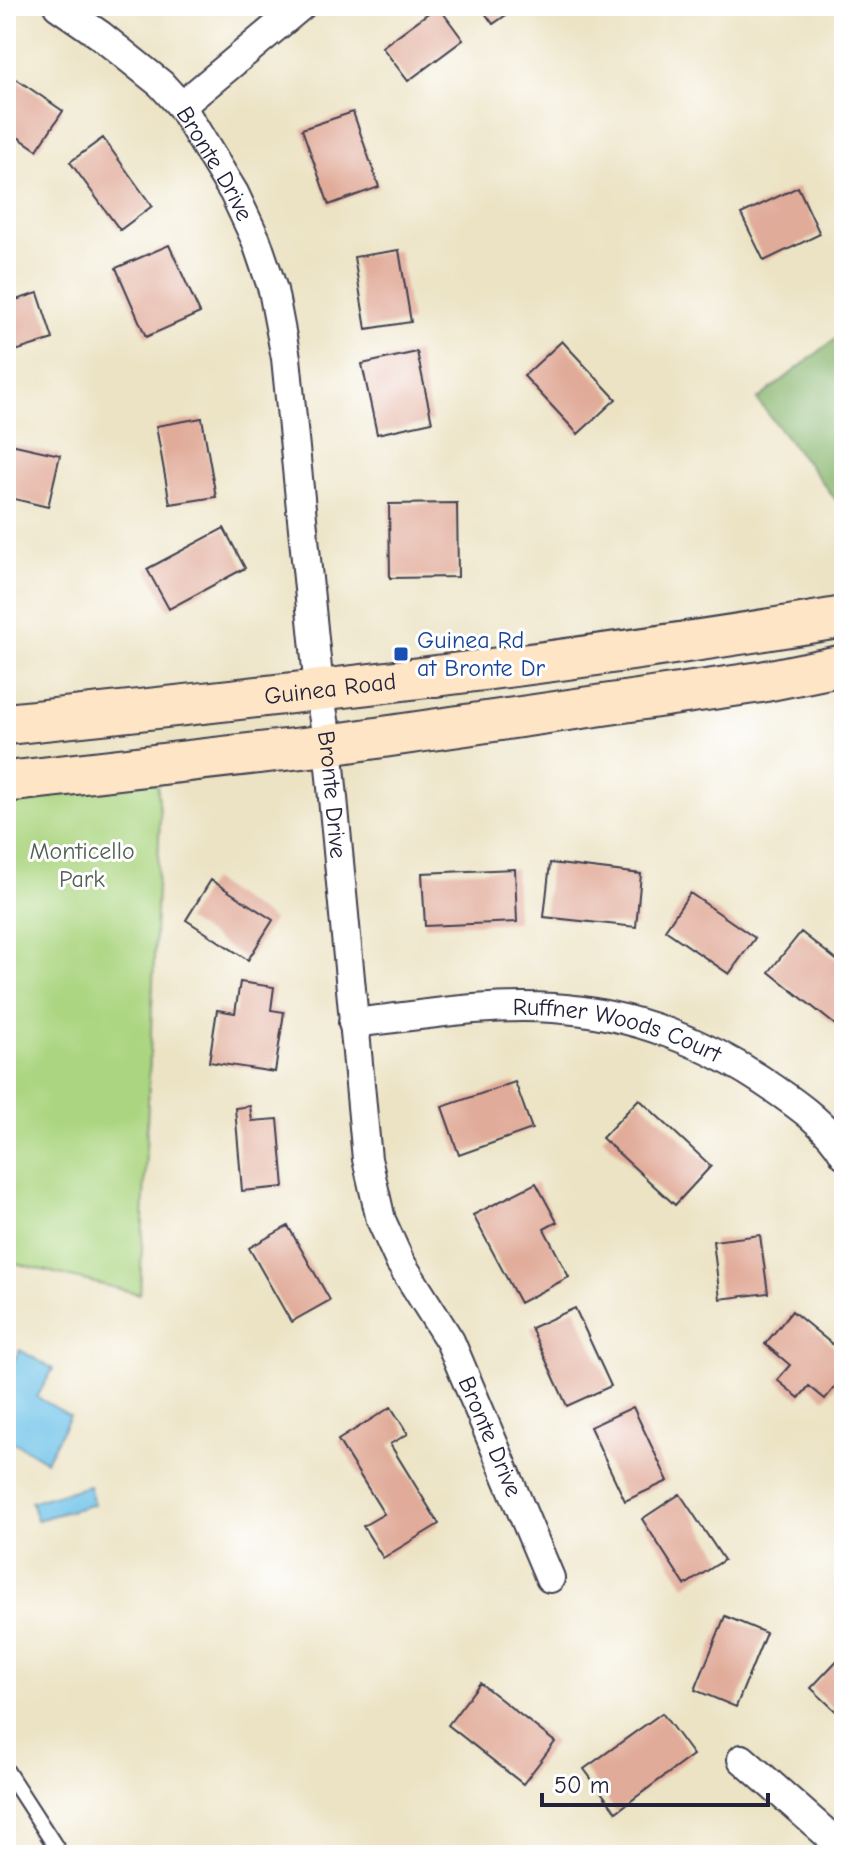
<svg xmlns="http://www.w3.org/2000/svg" width="850" height="1861" font-family="'Comic Neue',sans-serif">
<style>
.green{fill:#abd580;stroke:#667c5e;stroke-width:2}
.forest{fill:#88b66e;stroke:#556c54;stroke-width:2}
.water{fill:#6ac1e7;stroke:#467291;stroke-width:2}
.building{fill:#e1ab99}
.lines{fill:none;stroke-linecap:round;stroke-linejoin:round}
.service-casing{stroke:#403f50;stroke-width:18}
.minor-casing{stroke:#403f50;stroke-width:32}
.secondary-casing{stroke:#403f50;stroke-width:44}
.service{stroke:#fff;stroke-width:14}
.minor{stroke:#fff;stroke-width:28}
.secondary{stroke:#fde5c5;stroke-width:40}
.transit-dot{fill:#1a4fb4;stroke:#fff;stroke-width:3}
.labels{text-anchor:middle;dominant-baseline:central;stroke-width:6;stroke-linejoin:round;paint-order:stroke}
.street-label{font-size:24px;fill:#22223b;stroke:#fff}
.transit-label{font-size:24px;fill:#164399;stroke:#fff;text-anchor:start}
.park-label{font-size:24px;fill:#526153;stroke:#fff}
</style>
<rect width="100%" height="100%" fill="#fff"/>
<filter id="ink" filterUnits="userSpaceOnUse"><feTurbulence type="fractalNoise" baseFrequency=".0125" numOctaves="2"/><feDisplacementMap in="SourceGraphic" scale="16" xChannelSelector="R" yChannelSelector="G"/><feConvolveMatrix kernelMatrix="1 2 1 2 8 2 1 2 1" color-interpolation-filters="sRGB"/></filter>
<filter id="wash" filterUnits="userSpaceOnUse"><feTurbulence type="fractalNoise" baseFrequency=".006" numOctaves="4" result="noise"/><feDisplacementMap in="SourceGraphic" scale="32" xChannelSelector="R" yChannelSelector="G"/><feGaussianBlur stdDeviation="1.8" result="paint"/><feColorMatrix in="noise" values="0 0 0 0 0 0 0 0 0 0 0 0 0 0 0 0 0 1.4 0 .05"/><feComposite in="paint" operator="in"/></filter>
<g filter="url(#wash)">
<rect width="100%" height="100%" fill="#ece3c4"/>
<path class="green" d="M 157,779 L 160,815 L 140,1294 L 6,1261 L 6,796 Z"/>
<path class="forest" d="M 844,332 L 844,510 L 757,400 Z"/>
<path class="water" d="M 20,1350 L 53,1369 L 37,1397 L 70,1416 L 46,1461 L 12,1441 L 6,1451 L 6,1373 Z
M 89,1486 L 94,1504 L 37,1520 L 31,1502 Z"/>
<g id="blocks">
<path class="building" d="M 438,6 L 463,40 L 408,81 L 382,47 Z
M 480,6 L 519,6 L 493,24 Z
M 6,72 L 63,111 L 37,150 L 6,129 Z
M 353,112 L 379,187 L 329,205 L 302,129 Z
M 103,138 L 152,206 L 120,230 L 70,162 Z
M 798,187 L 820,234 L 764,261 L 741,214 Z
M 169,245 L 200,313 L 146,337 L 116,268 Z
M 399,250 L 411,322 L 366,329 L 354,257 Z
M 38,293 L 53,339 L 6,354 L 6,303 Z
M 562,341 L 616,399 L 578,434 L 524,376 Z
M 417,352 L 432,422 L 377,434 L 362,364 Z
M 202,418 L 216,497 L 170,504 L 156,426 Z
M 6,443 L 60,455 L 48,507 L 6,497 Z
M 457,503 L 458,577 L 390,578 L 389,504 Z
M 224,528 L 245,568 L 169,609 L 147,569 Z
M 550,863 L 641,874 L 636,927 L 544,917 Z
M 515,869 L 517,922 L 425,926 L 422,873 Z
M 211,880 L 273,920 L 248,960 L 186,920 Z
M 690,893 L 755,938 L 729,974 L 665,930 Z
M 801,932 L 844,966 L 844,1032 L 769,972 Z
M 240,982 L 274,987 L 271,1010 L 284,1012 L 275,1072 L 209,1062 L 217,1010 L 235,1013 Z
M 515,1082 L 532,1129 L 459,1155 L 442,1107 Z
M 639,1099 L 711,1166 L 675,1205 L 602,1138 Z
M 250,1106 L 252,1121 L 278,1119 L 284,1187 L 242,1191 L 235,1108 Z
M 536,1183 L 557,1222 L 544,1229 L 569,1277 L 520,1303 L 473,1215 Z
M 288,1226 L 330,1300 L 291,1322 L 249,1248 Z
M 760,1235 L 768,1293 L 720,1299 L 713,1241 Z
M 575,1308 L 611,1386 L 567,1406 L 531,1328 Z
M 792,1311 L 844,1354 L 844,1375 L 825,1399 L 809,1386 L 799,1398 L 777,1380 L 790,1365 L 765,1344 Z
M 391,1407 L 408,1434 L 390,1444 L 439,1524 L 383,1558 L 363,1526 L 384,1514 L 338,1440 Z
M 633,1407 L 668,1481 L 625,1501 L 590,1427 Z
M 680,1494 L 724,1560 L 685,1585 L 642,1519 Z
M 725,1616 L 766,1633 L 736,1707 L 695,1690 Z
M 844,1653 L 844,1719 L 811,1688 Z
M 480,1683 L 555,1742 L 523,1784 L 448,1725 Z
M 662,1713 L 693,1755 L 616,1812 L 584,1769 Z"/>
</g>
</g>
<g filter="url(#ink)">
<use href="#blocks" fill-opacity="0" stroke="#403f50" stroke-width="2"/>
<g class="lines">
<g class="service-casing">
<path id="service" d="M 6,1770 L 61,1855"/>
</g>
<g class="minor-casing">
<g id="minor">
<path id="s1" d="M 58,6 L 100,35 L 161,84 L 181,106 L 234,193 L 256,240 L 273,290 L 286,358 L 319,689 L 328,745 L 367,1159 L 381,1220 L 400,1262 L 450,1341 L 550,1578"/>
<path d="M 181,106 L 301,6"/>
<path id="s2" d="M 353,1023 C 419,1016 487,1003 553,1008 C 632,1013 709,1043 773,1088 C 798,1105 829,1127 844,1154"/>
<path d="M 742,1759 L 844,1849"/>
</g>
</g>
<g class="secondary-casing">
<g id="secondary">
<path id="s3" d="M 6,724 C 286,695 566,664 844,617"/>
<path d="M 6,782 L 328,745 L 761,682 L 844,665"/>
</g>
</g>
<use href="#service" class="service"/>
<use href="#minor" class="minor"/>
<use href="#secondary" class="secondary"/>
</g>
</g>
<rect class="transit-dot" x="393" y="646" width="16" height="16" rx="4"/>
<g class="labels">
<g class="street-label">
<text stroke="none"><textPath href="#s1" startOffset="226">Bronte Drive</textPath></text>
<text stroke="none"><textPath href="#s3" startOffset="326">Guinea Road</textPath></text>
<text stroke="none"><textPath href="#s1" startOffset="874">Bronte Drive</textPath></text>
<text stroke="none"><textPath href="#s2" startOffset="268">Ruffner Woods Court</textPath></text>
<text stroke="none"><textPath href="#s1" startOffset="1546">Bronte Drive</textPath></text>
</g>
<g class="transit-label">
<text x="417" y="640">Guinea Rd<tspan x="417" dy="28">at Bronte Dr</tspan></text>
</g>
<g class="park-label">
<text x="82" y="851">Monticello<tspan x="82" dy="28">Park</tspan></text>
</g>
</g>
<rect width="850" height="1861" fill="none" stroke="#fff" stroke-width="32"/>
<path d="M542 1793v12h226v-12" fill="none" stroke="#22223b" stroke-width="4"/>
<text x="554" y="1793" font-size="24" fill="#22223b" stroke="#ffffff" stroke-width="6" paint-order="stroke">50 m</text>
</svg>
